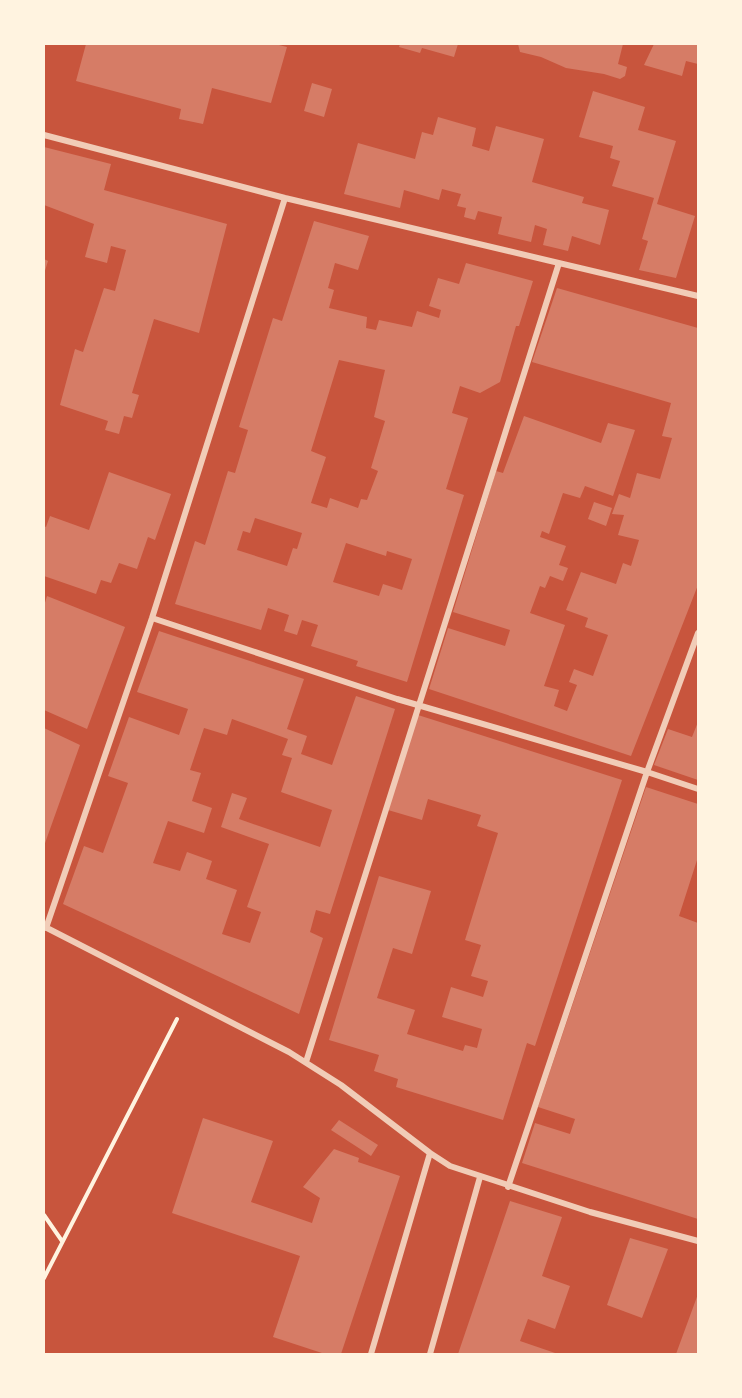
<svg xmlns="http://www.w3.org/2000/svg" width="742" height="1398" font-family="'DM Sans',sans-serif">
<style>
.building{fill:#d67c66;fill-rule:evenodd}
.lines{fill:none;stroke-linecap:round;stroke-linejoin:round}
.path{stroke:#fff3e0;stroke-width:4}
.minor{stroke:#f1ccb7;stroke-width:6}
</style>
<rect width="100%" height="100%" fill="#c8553d"/>
<path class="building" d="M 86,44 L 275,44 L 287,47 L 271,103 L 212,88 L 203,124 L 179,119 L 181,109 L 76,81 Z
M 400,44 L 458,44 L 454,57 L 422,48 L 420,53 L 399,47 Z
M 518,44 L 623,44 L 618,64 L 627,67 L 625,76 L 620,79 L 604,74 L 566,68 L 541,57 L 520,52 Z
M 654,44 L 698,44 L 698,64 L 686,61 L 682,76 L 644,65 Z
M 312,83 L 332,89 L 324,117 L 304,111 Z
M 593,91 L 645,107 L 638,130 L 676,141 L 657,204 L 695,216 L 676,278 L 639,270 L 648,241 L 642,239 L 654,198 L 612,186 L 620,161 L 610,158 L 613,146 L 579,137 Z
M 438,117 L 476,128 L 472,146 L 489,151 L 496,126 L 544,139 L 532,182 L 584,197 L 582,203 L 609,210 L 600,245 L 572,236 L 568,251 L 543,245 L 547,229 L 535,225 L 531,242 L 498,234 L 502,217 L 478,211 L 475,220 L 464,217 L 466,208 L 457,206 L 461,194 L 442,189 L 439,200 L 404,190 L 400,208 L 344,194 L 358,143 L 415,159 L 422,132 L 433,135 Z
M 44,147 L 111,164 L 104,190 L 227,224 L 199,333 L 154,319 L 132,393 L 139,395 L 132,418 L 124,416 L 119,434 L 105,430 L 108,421 L 60,405 L 75,349 L 83,352 L 104,288 L 115,291 L 126,250 L 111,246 L 107,263 L 85,257 L 94,224 L 44,205 Z
M 314,221 L 369,236 L 358,270 L 335,263 L 328,288 L 334,290 L 329,308 L 367,317 L 366,328 L 376,330 L 379,320 L 412,327 L 417,311 L 439,318 L 441,310 L 429,306 L 438,278 L 459,284 L 466,263 L 533,281 L 519,326 L 516,326 L 500,382 L 480,393 L 460,386 L 452,413 L 468,418 L 446,489 L 464,495 L 407,682 L 356,666 L 358,661 L 311,646 L 318,625 L 302,620 L 297,635 L 284,631 L 289,615 L 268,608 L 261,630 L 175,604 L 195,541 L 205,545 L 228,471 L 235,473 L 248,430 L 239,427 L 273,318 L 282,321 ZM 339,360 L 385,370 L 374,417 L 385,421 L 371,468 L 378,471 L 367,500 L 361,499 L 358,508 L 330,498 L 327,508 L 311,503 L 326,457 L 311,451 ZM 255,518 L 302,533 L 297,549 L 293,548 L 287,566 L 237,550 L 243,531 L 250,533 ZM 346,543 L 386,556 L 387,551 L 412,559 L 402,590 L 383,584 L 379,596 L 333,582 Z
M 44,259 L 48,261 L 44,274 Z
M 557,288 L 698,328 L 698,585 L 631,756 L 429,689 L 448,628 L 505,646 L 510,630 L 453,612 L 496,471 L 503,473 L 524,416 L 601,443 L 608,423 L 635,430 L 613,496 L 585,486 L 580,498 L 563,493 L 549,534 L 542,531 L 540,537 L 566,546 L 559,565 L 568,568 L 563,581 L 550,576 L 545,588 L 540,586 L 530,613 L 565,625 L 544,686 L 559,690 L 554,706 L 567,711 L 577,685 L 569,682 L 574,669 L 593,676 L 608,635 L 585,627 L 588,618 L 566,610 L 581,572 L 616,584 L 623,563 L 631,566 L 639,540 L 618,535 L 624,515 L 612,514 L 619,494 L 630,498 L 637,473 L 660,479 L 672,438 L 662,436 L 671,403 L 532,362 Z
M 109,472 L 171,494 L 155,540 L 148,537 L 137,569 L 119,563 L 111,583 L 101,580 L 96,594 L 44,576 L 44,526 L 46,527 L 50,516 L 89,530 Z
M 594,502 L 612,508 L 606,526 L 588,519 Z
M 47,596 L 125,627 L 87,729 L 44,710 L 44,606 Z
M 159,631 L 304,679 L 287,729 L 307,736 L 301,754 L 332,765 L 356,696 L 395,709 L 330,914 L 316,910 L 310,932 L 323,938 L 299,1014 L 63,904 L 84,846 L 103,853 L 128,783 L 108,776 L 129,717 L 179,735 L 188,709 L 137,692 ZM 232,719 L 288,739 L 282,755 L 292,758 L 281,792 L 332,810 L 320,847 L 239,819 L 247,798 L 232,793 L 221,827 L 269,844 L 247,907 L 261,912 L 250,943 L 222,934 L 237,890 L 206,879 L 212,861 L 187,852 L 180,871 L 153,863 L 168,821 L 204,833 L 212,808 L 192,801 L 201,773 L 190,770 L 204,728 L 227,735 Z
M 418,715 L 622,780 L 535,1046 L 527,1043 L 503,1120 L 396,1087 L 398,1079 L 374,1071 L 379,1055 L 329,1040 L 379,876 L 431,891 L 412,954 L 393,948 L 377,998 L 415,1010 L 407,1034 L 463,1051 L 465,1045 L 477,1048 L 482,1029 L 442,1017 L 451,987 L 483,997 L 488,981 L 471,976 L 481,945 L 465,940 L 498,833 L 477,826 L 481,815 L 428,799 L 422,820 L 388,810 Z
M 698,722 L 698,780 L 654,765 L 668,729 L 692,737 Z
M 44,728 L 80,745 L 44,846 Z
M 646,787 L 698,804 L 698,857 L 679,916 L 698,923 L 698,1219 L 522,1163 L 535,1123 L 570,1134 L 575,1119 L 538,1107 Z
M 203,1118 L 273,1141 L 251,1202 L 312,1223 L 320,1198 L 303,1187 L 334,1149 L 359,1158 L 358,1162 L 400,1176 L 341,1354 L 325,1354 L 273,1337 L 300,1256 L 172,1213 Z
M 339,1120 L 378,1145 L 371,1156 L 331,1130 Z
M 510,1201 L 562,1217 L 542,1276 L 570,1286 L 555,1329 L 528,1319 L 520,1341 L 558,1354 L 458,1354 Z
M 630,1238 L 668,1249 L 642,1318 L 607,1305 Z
M 698,1294 L 698,1354 L 676,1354 Z"/>
<g class="lines">
<path class="path" d="M 44,1215 L 62,1241
M 44,1278 L 177,1019"/>
<path class="minor" d="M 44,135 L 285,198 L 698,296
M 152,618 L 397,699 L 647,772 L 698,789
M 45,927 L 289,1052 L 341,1085 L 430,1153 L 450,1166 L 590,1212 L 698,1241
M 46,928 L 152,618 L 285,198
M 306,1062 L 559,263
M 508,1187 L 647,772 L 698,633
M 371,1354 L 430,1153
M 430,1354 L 480,1177"/>
</g>
<rect width="742" height="1398" fill="none" stroke="#fff3e0" stroke-width="90"/>
</svg>
